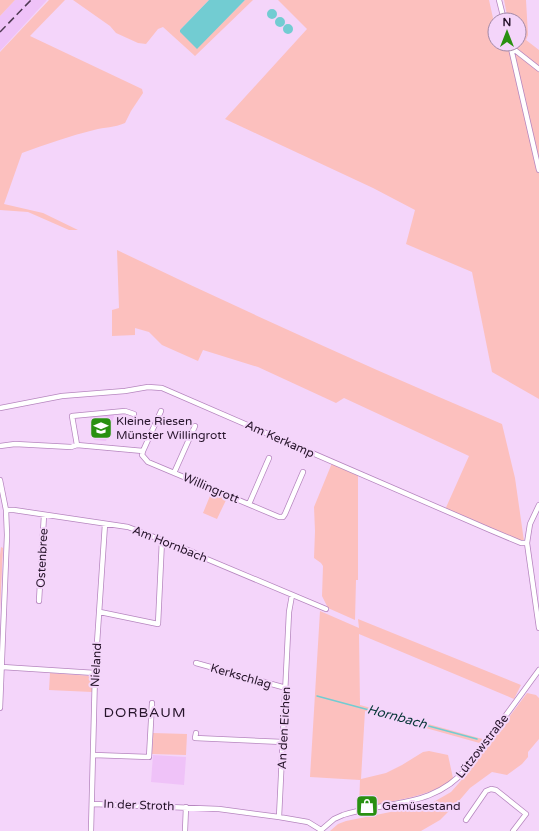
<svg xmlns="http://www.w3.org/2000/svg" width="539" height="831" font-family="'Varela Round',sans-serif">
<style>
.built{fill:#efc2f8}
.green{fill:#fcc0be}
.water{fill:#72ccd2}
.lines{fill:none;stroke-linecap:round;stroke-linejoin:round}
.stream{stroke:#72ccd2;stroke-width:1.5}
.minor-casing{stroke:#b686bf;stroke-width:6}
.minor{stroke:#fff;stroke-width:4.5}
.rail{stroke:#4f3a53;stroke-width:1.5;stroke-dasharray:8 4;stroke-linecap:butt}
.labels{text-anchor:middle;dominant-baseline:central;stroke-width:4;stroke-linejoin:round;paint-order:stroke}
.poi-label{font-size:12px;fill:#26142a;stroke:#f4d5fa;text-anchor:start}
.street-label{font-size:12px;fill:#26142a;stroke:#f4d5fa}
.water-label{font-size:13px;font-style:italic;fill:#073537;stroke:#f4d5fa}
.quarter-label{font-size:14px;letter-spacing:1px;fill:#26142a;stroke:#f4d5fa}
</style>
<rect width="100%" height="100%" fill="#f4d5fa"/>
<path class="built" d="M 15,0 L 47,0 L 0,51 L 0,16 Z
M 115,413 L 106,441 L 94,440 L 90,415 Z
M 153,755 L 186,757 L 184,785 L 151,782 Z"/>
<path class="green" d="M 0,0 L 15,0 L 0,16 Z
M 49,0 L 65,0 L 30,36 L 142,89 L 143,93 L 131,111 L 125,123 C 114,128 105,127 94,130 C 70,136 46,144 22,153 L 4,204 L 43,213 L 78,230 L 69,230 L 28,212 L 0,210 L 0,52 Z
M 73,0 L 209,0 L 180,30 L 197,48 L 245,0 L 253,0 L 195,56 L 163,27 L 158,29 L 146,44 L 138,43 L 116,33 L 110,26 Z
M 278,0 L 489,0 L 495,27 L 495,44 L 519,44 L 519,20 L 508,20 L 504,0 L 526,0 L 528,35 L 526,40 L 539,50 L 539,399 L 492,372 L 472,272 L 406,244 L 415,210 L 373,188 L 225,119 L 307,29 Z
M 117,250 C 244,311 372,369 502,424 L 515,478 L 524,541 L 518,541 L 444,512 L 469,456 L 344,398 L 336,403 L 258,367 L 203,350 L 198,361 L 162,345 L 149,332 L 135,328 L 135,335 L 112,336 L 112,310 L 119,308 Z
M 332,463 L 358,474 L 358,580 L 356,580 L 355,620 L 328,608 L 322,596 L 323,566 L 321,563 L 314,558 L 315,531 L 314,507 Z
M 212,491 L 227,498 L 217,519 L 203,513 Z
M 1,547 L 3,548 L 0,611 L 0,555 Z
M 320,611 L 359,628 L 358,619 L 521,685 L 514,699 L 359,634 L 360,705 L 486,740 L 483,744 L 365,711 L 361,779 L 386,773 L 402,765 L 423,752 L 429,751 L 448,755 L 453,778 C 436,796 384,803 359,807 L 360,780 L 310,777 Z
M 50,673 L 92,676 L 92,692 L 49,690 Z
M 527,693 L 536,695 L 539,698 L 539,739 L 528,752 L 528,757 L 522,764 L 507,775 L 492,772 L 470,788 L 458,802 L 440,820 L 421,831 L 330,831 L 338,824 L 346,821 L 430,804 L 451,792 L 466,775 Z
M 153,733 L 187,734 L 186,755 L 152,754 Z"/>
<path class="water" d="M 209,0 L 245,0 L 197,49 L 180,32 L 180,30 Z
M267 14a5 5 0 1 1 10 0a5 5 0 1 1-10 0Z
M275 22a5 5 0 1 1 10 0a5 5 0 1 1-10 0Z
M283 29a5 5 0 1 1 10 0a5 5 0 1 1-10 0Z"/>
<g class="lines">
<path class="stream" d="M 317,696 L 477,739"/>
<g class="minor-casing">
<path id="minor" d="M 499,0 L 504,20
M 510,44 L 539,170
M 511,47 L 539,69
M 0,408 L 62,396 L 125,391 L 148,387 L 162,388 L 490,530 L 521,543 L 527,543
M 77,445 L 72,416 L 125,411 L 134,414
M 0,446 L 15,444 L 71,447 L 77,445 L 143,451 L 142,455 L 148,462 L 279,517 L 283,517 L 285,514 L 303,472
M 143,451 L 161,411
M 174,473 L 195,426
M 0,480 L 6,510 L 7,535 L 0,708
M 249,504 L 269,458
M 539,505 L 530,524 L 527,543 L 539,628
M 6,510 L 14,510 L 128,527 L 193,552 L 202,557 L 326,609
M 292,595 L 289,612 L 279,817 L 308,822 L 321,830
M 39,601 L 44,515
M 100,612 L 158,624 L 162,540
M 196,663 L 286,688
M 2,667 L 95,673
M 196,733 L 195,738 L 283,742
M 94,755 L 149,757 L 152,703
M 93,804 L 219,809 L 279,817
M 466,820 L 486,791 L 491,789 L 496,790 L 526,814 L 513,831
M 91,831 L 95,673 L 105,524
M 185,831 L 186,807
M 320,831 L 334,819 L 343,815 C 389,800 433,809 468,767 L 539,670"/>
</g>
<use href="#minor" class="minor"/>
<path class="rail" d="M 0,32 L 31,0"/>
</g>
<defs>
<g id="school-square" transform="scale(1.15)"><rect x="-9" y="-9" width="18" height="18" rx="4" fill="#299011" stroke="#f4d5fa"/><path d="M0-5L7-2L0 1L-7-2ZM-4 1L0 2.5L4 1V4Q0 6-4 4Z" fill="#fff"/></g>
<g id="shop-square" transform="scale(1.15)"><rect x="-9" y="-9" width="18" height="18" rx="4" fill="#299011" stroke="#f4d5fa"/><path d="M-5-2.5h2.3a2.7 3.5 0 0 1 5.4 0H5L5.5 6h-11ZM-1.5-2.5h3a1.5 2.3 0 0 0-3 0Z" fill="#fff"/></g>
</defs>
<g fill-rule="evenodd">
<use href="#school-square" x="101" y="428"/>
<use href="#shop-square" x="367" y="806"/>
</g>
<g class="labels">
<g class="poi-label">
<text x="116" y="421">Kleine Riesen<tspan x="116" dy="14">Münster Willingrott</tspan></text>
<text x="382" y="806">Gemüsestand</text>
</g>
<g class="street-label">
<text transform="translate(280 439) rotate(24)">Am Kerkamp</text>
<text transform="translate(211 488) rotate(23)">Willingrott</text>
<text transform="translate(170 544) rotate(22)">Am Hornbach</text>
<text transform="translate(42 558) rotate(-87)">Ostenbree</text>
<text transform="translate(96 665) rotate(-87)">Nieland</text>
<text transform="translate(241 676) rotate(16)">Kerkschlag</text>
<text transform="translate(284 728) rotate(-87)">An den Eichen</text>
<text transform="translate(482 746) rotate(-52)">Lützowstraße</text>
<text transform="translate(139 805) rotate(2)">In der Stroth</text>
</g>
<g class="water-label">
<text transform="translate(397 717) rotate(15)">Hornbach</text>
</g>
<g class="quarter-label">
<text x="145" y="712">DORBAUM</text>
</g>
</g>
<g transform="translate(507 32)"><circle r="19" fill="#f4d5fa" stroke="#a288a7"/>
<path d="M0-3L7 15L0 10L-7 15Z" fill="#299011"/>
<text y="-6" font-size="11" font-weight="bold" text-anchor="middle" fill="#26142a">N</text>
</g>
</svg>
